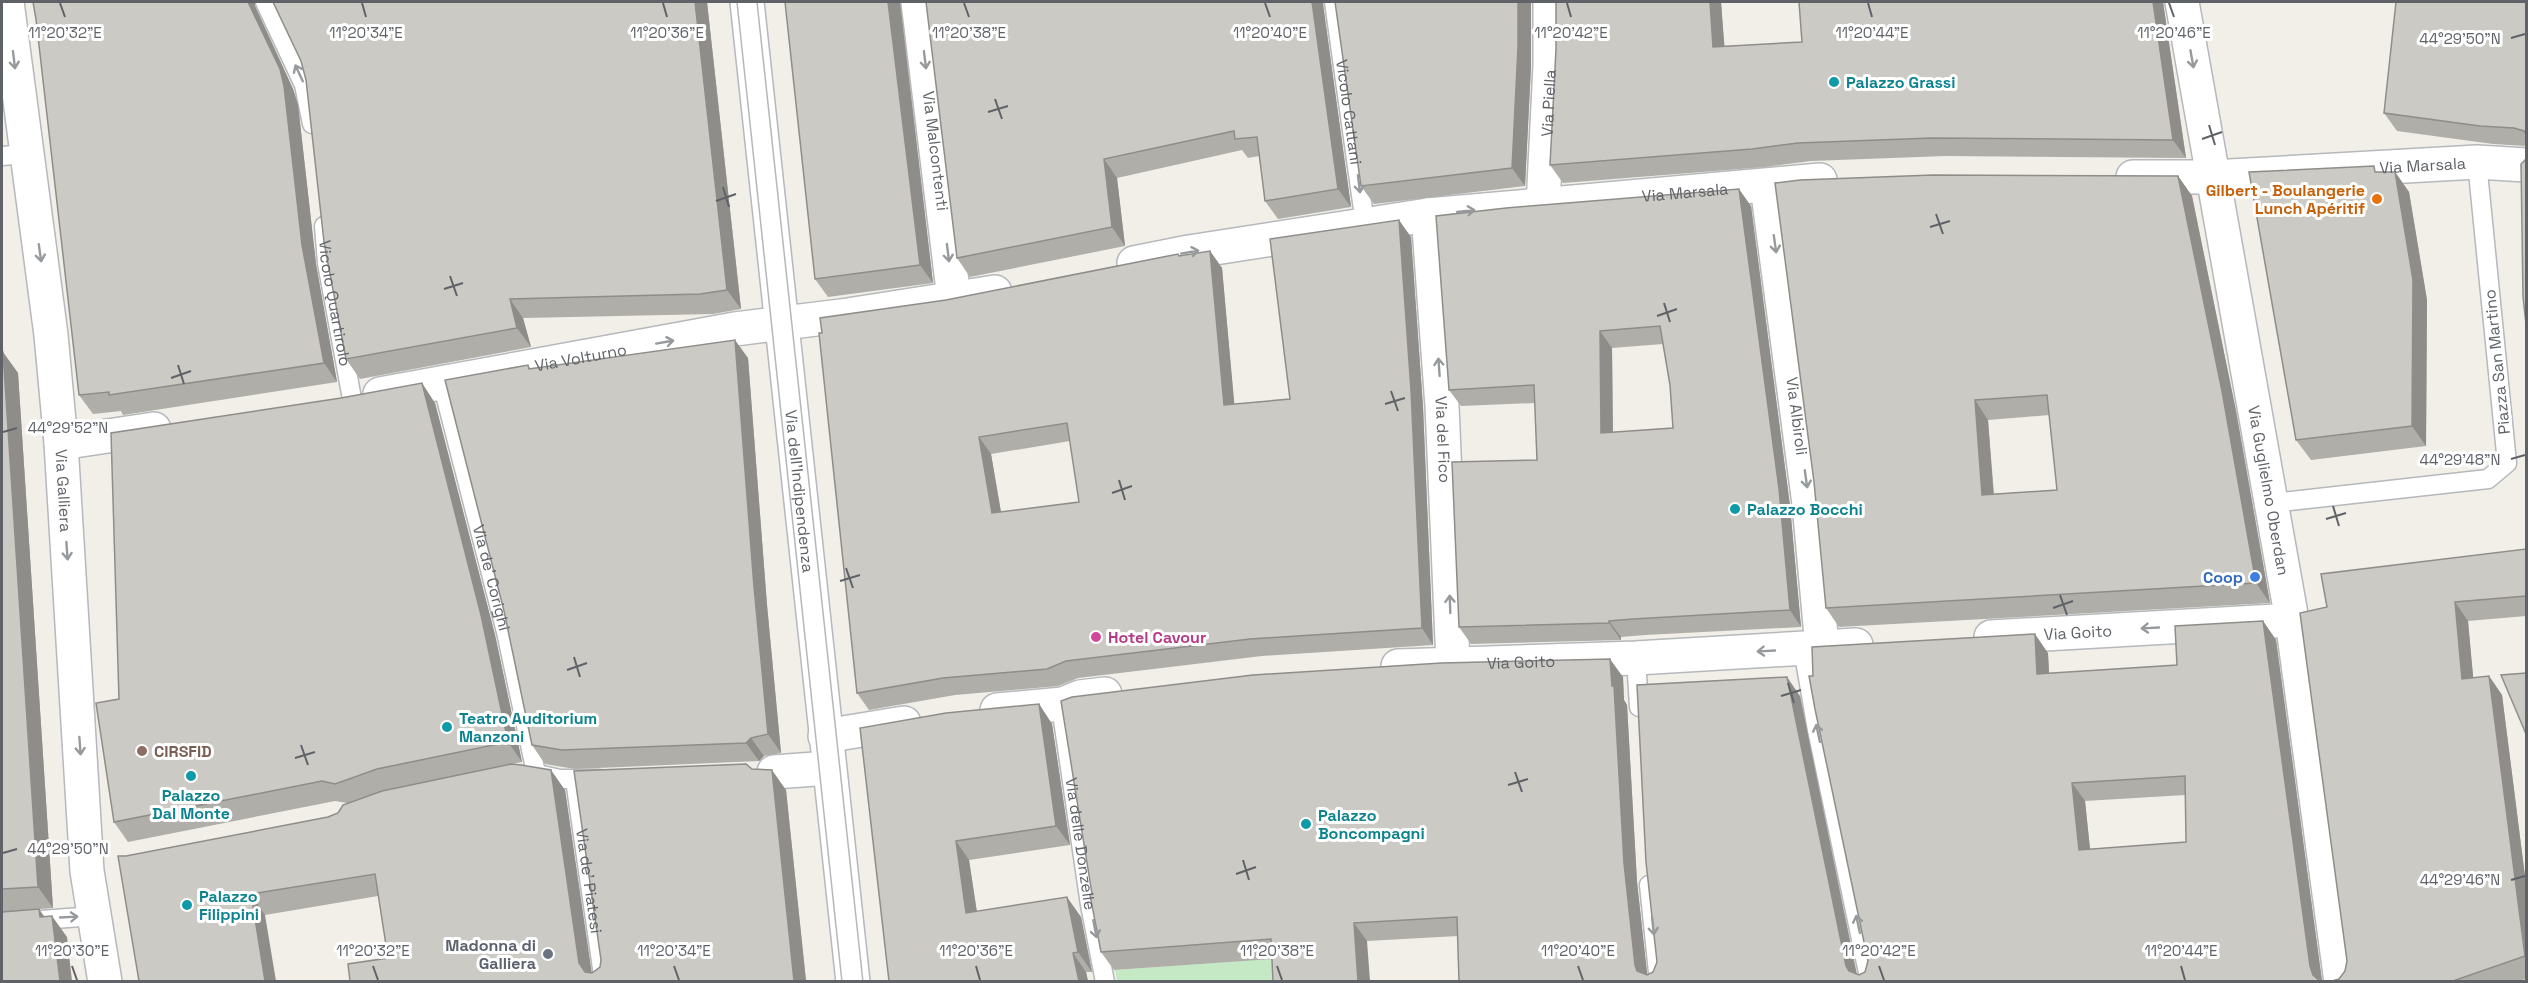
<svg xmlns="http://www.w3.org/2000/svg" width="2528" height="983" font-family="'Space Grotesk',sans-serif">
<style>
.green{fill:#c5e8c5}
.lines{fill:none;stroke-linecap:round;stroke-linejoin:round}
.lane-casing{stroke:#b5b8bc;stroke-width:21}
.street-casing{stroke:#b5b8bc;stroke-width:36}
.lane{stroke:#fff;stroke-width:18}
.street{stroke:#fff;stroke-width:33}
.tram{stroke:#b6b7b8;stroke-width:1.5}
.wall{fill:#afaea9;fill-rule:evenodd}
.shaded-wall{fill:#8f8d8a}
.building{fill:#cccac5;stroke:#8f8d8a;stroke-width:1.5;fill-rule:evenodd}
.oneway{stroke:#979a9d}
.ticks{fill:none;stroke:#5f6368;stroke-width:2}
.culture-dot{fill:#0f9aa8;stroke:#fff;stroke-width:2}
.food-dot{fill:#e8710a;stroke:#fff;stroke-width:2}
.shop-dot{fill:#3f7fe0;stroke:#fff;stroke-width:2}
.hotel-dot{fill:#d1479c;stroke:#fff;stroke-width:2}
.education-dot{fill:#8d6e63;stroke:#fff;stroke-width:2}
.worship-dot{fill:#6b7280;stroke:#fff;stroke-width:2}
.labels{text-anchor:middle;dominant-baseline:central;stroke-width:6;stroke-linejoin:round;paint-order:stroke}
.culture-label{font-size:16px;font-weight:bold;fill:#0d838f;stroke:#fff;text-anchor:start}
.street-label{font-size:16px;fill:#5f6368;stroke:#fff}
.food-label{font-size:16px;font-weight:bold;fill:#c56008;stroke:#fff;text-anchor:end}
.shop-label{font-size:16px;font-weight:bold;fill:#366cbe;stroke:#fff;text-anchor:end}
.hotel-label{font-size:16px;font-weight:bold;fill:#b23c85;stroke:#fff;text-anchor:start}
.education-label{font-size:16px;font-weight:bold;fill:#785e54;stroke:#fff;text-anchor:start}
.worship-label{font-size:16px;font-weight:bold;fill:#5b616d;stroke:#fff;text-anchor:end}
.ticks-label{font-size:15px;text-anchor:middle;fill:#5f6368;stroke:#fff;stroke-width:6;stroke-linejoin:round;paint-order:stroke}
</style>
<rect width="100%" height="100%" fill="#f1efe8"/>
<path class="green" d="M 1281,902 L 1285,981 L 1117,981 L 1115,970 L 1238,961 Z"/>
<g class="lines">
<g class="lane-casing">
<g id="lane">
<path d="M 265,2 L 304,85 L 312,124"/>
<path id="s1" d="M 1334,2 L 1365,224"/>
<path d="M 2,156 L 26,154"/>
<path id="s2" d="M 324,226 L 327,263 L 352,399"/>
<path id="s3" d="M 442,383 L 506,632 L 536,773"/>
<path d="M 2272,503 L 2488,479 L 2507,463 L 2477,162"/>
<path d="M 1803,649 L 1817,730 L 1870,982"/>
<path d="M 1636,658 L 1639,707"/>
<path id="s4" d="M 1063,704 L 1063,720 L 1090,905 L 1105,982"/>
<path d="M 533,773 L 560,779 L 600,779"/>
<path id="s5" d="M 575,780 L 604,982"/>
<path d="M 1649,885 L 1659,982"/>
<path d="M 2,923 L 94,916"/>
</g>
</g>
<g class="street-casing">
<g id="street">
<path id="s6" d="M 7,2 L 51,335 L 61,443 L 87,871 L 105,982"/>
<path id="s7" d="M 747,2 L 853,982"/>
<path id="s8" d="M 918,2 L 954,299"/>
<path id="s9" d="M 2182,2 L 2292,620 L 2341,982"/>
<path id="s10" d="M 2133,177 L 2212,177 L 2477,162 L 2526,165"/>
<path id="s11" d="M 1767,186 L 1809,504 L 1822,647"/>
<path id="s12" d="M 1543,205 L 1550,66 L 1550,2"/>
<path id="s13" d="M 1428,215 L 1442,406 L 1453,663"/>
<path id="s14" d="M 1134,263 L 1189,252 L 1428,215 L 1820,180"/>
<path id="s15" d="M 380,394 L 735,329 L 841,316 L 995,292"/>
<path d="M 61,443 L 154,429"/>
<path id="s16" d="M 1991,637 L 2292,620"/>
<path id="s17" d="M 1398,666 L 1636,658 L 1856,645"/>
<path d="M 997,710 L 1063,704 L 1080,697 L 1105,694"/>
<path d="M 825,736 L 904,723"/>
<path d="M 774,772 L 829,768"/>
</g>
</g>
<use href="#lane" class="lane"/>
<use href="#street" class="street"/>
<path class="tram" d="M 737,2 L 842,982
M 757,2 L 863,982"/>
</g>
<path class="wall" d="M 273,2 L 707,2 L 741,309 L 713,314 L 523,318 L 531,347 L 360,379 L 346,359 L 306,80 L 301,61 Z
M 785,2 L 900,2 L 933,283 L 828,297 L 815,279 Z
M 1335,2 L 1531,2 L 1531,66 L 1525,186 L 1374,204 L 1361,186 Z
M 1556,2 L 1721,2 L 1724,46 L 1802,42 L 1799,2 L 2163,2 L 2186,158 L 1945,156 L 1811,161 L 1765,167 L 1563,183 L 1550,165 L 1556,49 Z
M 2526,2 L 2526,146 L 2493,144 L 2397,131 L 2384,113 Z
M 1323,4 L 1351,207 L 1278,219 L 1265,201 L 1259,156 L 1248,158 L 1242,150 L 1117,178 L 1125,246 L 970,277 L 957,258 Z
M 255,6 L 293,89 L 298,105 L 316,264 L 337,382 L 123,415 L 121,411 L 93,414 L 79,395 L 36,19 Z
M 2379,172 L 2395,172 L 2409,192 L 2427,300 L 2426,446 L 2311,460 L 2296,440 Z
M 2178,176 L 2192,196 L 2236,411 L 2270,603 L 1839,627 L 1826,608 L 1814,482 ZM 2049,415 L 2057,490 L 1994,494 L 1988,420 Z
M 1751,206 L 1790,506 L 1801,627 L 1645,635 L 1621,637 L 1621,640 L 1471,644 L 1459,627 L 1537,460 L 1535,403 L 1461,406 L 1449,390 ZM 1663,344 L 1670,385 L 1673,428 L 1613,432 L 1612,348 Z
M 1411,237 L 1423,407 L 1433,645 L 1262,656 L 1078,678 L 1058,686 L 955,695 L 869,710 L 857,693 L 946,300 L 1178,254 L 1180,256 L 1210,251 L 1222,268 L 1234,404 L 1290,399 ZM 1070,441 L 1079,502 L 1001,512 L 991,454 Z
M 2,352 L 18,373 L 53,908 L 2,912 Z
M 748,358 L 767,605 L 781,753 L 764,756 L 759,761 L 575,769 L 545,764 L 532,745 L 528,365 L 530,368 Z
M 435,403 L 495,635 L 522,762 L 512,764 L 565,790 L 591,973 L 600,967 L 752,769 L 786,790 L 806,981 L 350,981 L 388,958 L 378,896 L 265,915 L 126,856 L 328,817 L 338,813 L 347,803 L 335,801 L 128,842 L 114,822 L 119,699 Z
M 2526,549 L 2526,616 L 2468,621 L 2473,678 L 2489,676 L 2502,695 L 2526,884 L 2526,979 L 2518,981 L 2332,981 L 2339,979 L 2345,971 L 2347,961 L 2327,607 Z
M 2263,621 L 2276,640 L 2322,981 L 1459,981 L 1458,936 L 1367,941 L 1272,959 L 1114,970 L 1101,952 L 1623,677 L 1624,700 L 1627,705 L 1637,882 L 1647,975 L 1653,972 L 1800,696 L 1857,974 L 1859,975 L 1865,972 L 2048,653 L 2049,673 L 2177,665 ZM 2185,795 L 2186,842 L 2090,849 L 2085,801 Z
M 1039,704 L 1052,724 L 1070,845 L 969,860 L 977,912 L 1081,917 L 1092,972 L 1086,972 L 1088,981 L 889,981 L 860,728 Z"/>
<path class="shaded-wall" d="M 248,2 L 255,2 L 255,6 L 293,89 L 298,105 L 316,264 L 337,382 L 324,363 Z
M 695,2 L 707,2 L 741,309 L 727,290 Z
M 888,2 L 900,2 L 933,283 L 920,265 Z
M 1312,2 L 1324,2 L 1323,4 L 1351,207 L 1338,189 Z
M 1518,2 L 1531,2 L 1531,66 L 1525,186 L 1512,168 Z
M 1710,2 L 1721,2 L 1726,66 L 1713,47 Z
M 2153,2 L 2163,2 L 2186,158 L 2173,140 Z
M 1104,159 L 1117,178 L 1125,246 L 1112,227 Z
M 2395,172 L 2409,192 L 2427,300 L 2426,446 L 2412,426 Z
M 2178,176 L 2192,196 L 2236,411 L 2270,603 L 2256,583 Z
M 1739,189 L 1751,206 L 1790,506 L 1801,627 L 1790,610 Z
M 1399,220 L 1411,237 L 1423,407 L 1433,645 L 1422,628 Z
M 1210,251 L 1222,268 L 1236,422 L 1224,405 Z
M 510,299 L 523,318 L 531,347 L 517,328 Z
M 1600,331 L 1612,348 L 1613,450 L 1601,433 Z
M 735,340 L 748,358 L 767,605 L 781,753 L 768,734 L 754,587 Z
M 3,352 L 18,373 L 53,908 L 38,887 Z
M 422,383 L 435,403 L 495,635 L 522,762 L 508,742 Z
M 1975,400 L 1988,420 L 1995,514 L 1982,495 Z
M 979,437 L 991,454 L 1004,530 L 992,513 Z
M 2455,602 L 2468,621 L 2475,697 L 2462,679 Z
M 1609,621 L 1621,637 L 1621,640 L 1609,623 Z
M 2263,621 L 2276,640 L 2322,981 L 2313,975 L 2310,966 Z
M 2035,634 L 2048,653 L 2050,692 L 2037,674 Z
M 1610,659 L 1623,677 L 1624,700 L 1627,705 L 1637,882 L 1648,981 L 1637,971 L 1635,965 L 1624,863 Z
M 2489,676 L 2502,695 L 2526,884 L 2526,957 L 2525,956 Z
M 1787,677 L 1800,696 L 1858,981 L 1856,981 L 1846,966 Z
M 1039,704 L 1052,724 L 1070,845 L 1056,826 Z
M 751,738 L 764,756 L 759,761 L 746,743 Z
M 551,770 L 565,790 L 593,981 L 579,963 Z
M 772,770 L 786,790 L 806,981 L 794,981 Z
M 2072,783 L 2085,801 L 2092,868 L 2079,850 Z
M 956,841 L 969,860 L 980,933 L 966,913 Z
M 251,894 L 265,915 L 276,981 L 265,981 Z
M 1067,897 L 1081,917 L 1092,972 L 1078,952 Z
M 39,909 L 53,929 L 52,916 L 67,937 L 72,981 L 60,981 L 40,917 Z
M 1354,923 L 1367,941 L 1370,981 L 1358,981 Z
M 1073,953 L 1086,972 L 1088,981 L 1079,981 Z"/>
<path class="building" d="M 33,2 L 248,2 L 280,69 L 284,86 L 302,245 L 324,363 L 109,395 L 109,392 L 79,395 L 36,19 Z
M 273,2 L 695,2 L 727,290 L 700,294 L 510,299 L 517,328 L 346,359 L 324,242 L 306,80 L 301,61 Z
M 785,2 L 888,2 L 920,265 L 815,279 Z
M 926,2 L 1312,2 L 1338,189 L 1265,201 L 1257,137 L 1235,139 L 1234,131 L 1104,159 L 1112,227 L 957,258 Z
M 1335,2 L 1518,2 L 1518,47 L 1512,168 L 1361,186 Z
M 1556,2 L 1710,2 L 1713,47 L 1802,42 L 1799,2 L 2153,2 L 2173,140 L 1932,138 L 1798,143 L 1752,149 L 1550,165 L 1556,49 Z
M 2396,2 L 2526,2 L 2526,134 L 2524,131 L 2514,128 L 2480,126 L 2384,113 Z
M 2526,159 L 2526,324 L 2523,297 L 2521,164 Z
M 2374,166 L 2375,172 L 2395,172 L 2413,280 L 2412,426 L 2296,440 L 2249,172 Z
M 1933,175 L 2178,176 L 2222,391 L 2256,583 L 1826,608 L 1814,482 L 1775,183 L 1800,180 ZM 2047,395 L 2057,490 L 1982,495 L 1975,400 Z
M 1739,189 L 1779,489 L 1790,610 L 1633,619 L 1609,621 L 1609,623 L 1459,627 L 1452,462 L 1537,460 L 1534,385 L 1449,390 L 1436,216 L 1506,208 ZM 1660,326 L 1670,385 L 1673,428 L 1601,433 L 1600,331 Z
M 1399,220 L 1411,390 L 1422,628 L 1250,639 L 1066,661 L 1047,669 L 943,678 L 857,693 L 819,333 L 822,333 L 820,318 L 946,300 L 1178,254 L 1179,256 L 1210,251 L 1224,405 L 1290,399 L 1270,239 ZM 1067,423 L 1079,502 L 992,513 L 979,437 Z
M 735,340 L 754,587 L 768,734 L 751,738 L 746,743 L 562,750 L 532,745 L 504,611 L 445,380 L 528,365 L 529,369 Z
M 2,352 L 3,352 L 38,887 L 2,889 Z
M 422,383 L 481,615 L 508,742 L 377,769 L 335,784 L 322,781 L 114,822 L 96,703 L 119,699 L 111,433 L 341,398 Z
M 2526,549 L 2526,596 L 2455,602 L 2462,679 L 2489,676 L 2525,956 L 2453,981 L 2332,981 L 2339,979 L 2345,971 L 2347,961 L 2300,613 L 2327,607 L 2321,574 Z
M 2263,621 L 2310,966 L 2313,975 L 2320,981 L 2326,981 L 1459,981 L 1457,917 L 1354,923 L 1358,981 L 1273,981 L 1271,939 L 1101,952 L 1090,895 L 1092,894 L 1061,701 L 1072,697 L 1253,675 L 1441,663 L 1610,659 L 1612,686 L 1614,686 L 1624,863 L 1635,965 L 1637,971 L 1647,975 L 1653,972 L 1657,962 L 1646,862 L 1637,685 L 1787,677 L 1846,966 L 1849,971 L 1859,975 L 1865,972 L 1868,961 L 1815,709 L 1809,676 L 1813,676 L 1812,647 L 2035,634 L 2037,674 L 2177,665 L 2175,626 ZM 2185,776 L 2186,842 L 2079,850 L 2072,783 Z
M 2526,673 L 2526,734 L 2501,675 Z
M 1039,704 L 1056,826 L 956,841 L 966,913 L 1067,897 L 1078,952 L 1073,953 L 1079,981 L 889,981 L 860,728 L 946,713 Z
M 511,764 L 521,765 L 551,770 L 579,963 L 585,972 L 592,973 L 600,967 L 601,960 L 574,771 L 746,764 L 752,769 L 772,770 L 794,981 L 350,981 L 348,964 L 388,958 L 375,874 L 251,894 L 265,981 L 139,981 L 118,856 L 126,856 L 328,817 L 338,813 L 343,805 L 382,791 Z
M 39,909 L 40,917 L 52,916 L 60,981 L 2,981 L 2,912 Z"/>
<defs><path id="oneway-shaft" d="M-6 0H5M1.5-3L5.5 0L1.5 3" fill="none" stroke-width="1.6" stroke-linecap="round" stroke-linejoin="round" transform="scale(1.5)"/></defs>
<g class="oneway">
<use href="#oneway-shaft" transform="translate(2192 59) rotate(80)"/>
<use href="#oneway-shaft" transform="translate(14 60) rotate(83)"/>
<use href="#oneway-shaft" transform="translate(925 60) rotate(83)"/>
<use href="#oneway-shaft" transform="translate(299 73) rotate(-115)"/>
<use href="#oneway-shaft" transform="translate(1359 184) rotate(83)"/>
<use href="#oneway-shaft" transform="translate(1466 211) rotate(-6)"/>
<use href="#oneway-shaft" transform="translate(1775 244) rotate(82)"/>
<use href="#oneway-shaft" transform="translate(1190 252) rotate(-10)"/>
<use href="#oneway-shaft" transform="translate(40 253) rotate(82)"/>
<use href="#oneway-shaft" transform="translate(948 253) rotate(83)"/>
<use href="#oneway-shaft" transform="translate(665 342) rotate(-10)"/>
<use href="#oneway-shaft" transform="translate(1439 367) rotate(-94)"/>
<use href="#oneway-shaft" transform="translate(1806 479) rotate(82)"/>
<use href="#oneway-shaft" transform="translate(67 551) rotate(86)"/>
<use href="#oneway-shaft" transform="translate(1450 604) rotate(-92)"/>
<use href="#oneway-shaft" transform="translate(2150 628) rotate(177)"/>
<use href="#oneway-shaft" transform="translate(1766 651) rotate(177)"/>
<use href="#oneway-shaft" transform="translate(1818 733) rotate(-102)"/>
<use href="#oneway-shaft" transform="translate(80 746) rotate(86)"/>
<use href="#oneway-shaft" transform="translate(69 917) rotate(-3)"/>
<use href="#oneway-shaft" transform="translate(1858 924) rotate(-102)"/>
<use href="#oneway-shaft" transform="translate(1653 926) rotate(84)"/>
<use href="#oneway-shaft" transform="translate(1095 929) rotate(79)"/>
</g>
<path class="ticks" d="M 60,3 L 65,17M 362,3 L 366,17M 663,3 L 667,17M 964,3 L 969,17M 1265,3 L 1270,17M 1567,3 L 1571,17M 1868,3 L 1872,17M 2169,3 L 2174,17M 2511,38 L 2525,34M 995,99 L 1002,119M 988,112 L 1008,106M 2209,125 L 2215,145M 2202,139 L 2222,132M 723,187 L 729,207M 716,201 L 736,194M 1936,214 L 1943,234M 1930,227 L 1950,221M 450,276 L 457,296M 444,289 L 463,283M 1664,303 L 1670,322M 1657,316 L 1677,309M 178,365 L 184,384M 171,378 L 191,371M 1391,391 L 1398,411M 1385,404 L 1405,398M 3,432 L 17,428M 2511,459 L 2525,455M 1119,480 L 1125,500M 1112,493 L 1132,486M 2333,506 L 2339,526M 2326,519 L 2346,513M 846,568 L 853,588M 840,581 L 860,575M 2060,595 L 2067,615M 2053,608 L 2073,601M 574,657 L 580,677M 567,670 L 587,663M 1788,683 L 1794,703M 1781,696 L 1801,690M 301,745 L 308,765M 295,758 L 315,752M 1515,772 L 1522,792M 1508,785 L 1528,779M 3,853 L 17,849M 1243,860 L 1249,880M 1236,874 L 1256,867M 2511,880 L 2525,876M 72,966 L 77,980M 373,966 L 378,980M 674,966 L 679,980M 976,966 L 980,980M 1277,966 L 1282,980M 1578,966 L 1583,980M 1879,966 L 1884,980M 2181,966 L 2185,980"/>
<g class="culture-dot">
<circle cx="1834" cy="82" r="6"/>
<circle cx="1735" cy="509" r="6"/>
<circle cx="447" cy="727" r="6"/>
<circle cx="191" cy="776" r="6"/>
<circle cx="1306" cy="824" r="6"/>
<circle cx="187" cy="905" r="6"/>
</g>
<circle class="food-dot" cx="2377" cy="199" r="6"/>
<circle class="shop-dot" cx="2255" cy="577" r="6"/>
<circle class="hotel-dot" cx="1096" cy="637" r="6"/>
<circle class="education-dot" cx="142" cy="751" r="6"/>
<circle class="worship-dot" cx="548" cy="954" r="6"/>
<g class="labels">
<g class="culture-label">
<text x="1846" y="82">Palazzo Grassi</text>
<text x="1747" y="509">Palazzo Bocchi</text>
<text x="459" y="718">Teatro Auditorium<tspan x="459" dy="18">Manzoni</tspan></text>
<text x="191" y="795" text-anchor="middle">Palazzo<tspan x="191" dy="18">Dal Monte</tspan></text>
<text x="1318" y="815">Palazzo<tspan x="1318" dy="18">Boncompagni</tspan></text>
<text x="199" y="896">Palazzo<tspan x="199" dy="18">Filippini</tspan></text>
</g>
<g class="street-label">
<text stroke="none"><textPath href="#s12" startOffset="102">Via Piella</textPath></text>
<text stroke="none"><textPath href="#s1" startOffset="111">Vicolo Cattani</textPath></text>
<text stroke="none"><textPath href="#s8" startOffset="150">Via Malcontenti</textPath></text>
<text stroke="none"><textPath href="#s10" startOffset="290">Via Marsala</textPath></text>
<text stroke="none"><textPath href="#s14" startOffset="556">Via Marsala</textPath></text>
<text stroke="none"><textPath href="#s2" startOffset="78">Vicolo Quartirolo</textPath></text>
<text stroke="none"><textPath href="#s15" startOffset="204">Via Volturno</textPath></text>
<text transform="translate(2497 362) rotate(-96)">Piazza San Martino</text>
<text stroke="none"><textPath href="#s11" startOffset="232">Via Albiroli</textPath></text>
<text stroke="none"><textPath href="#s13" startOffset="225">Via del Fico</textPath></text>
<text stroke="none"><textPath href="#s9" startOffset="496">Via Guglielmo Oberdan</textPath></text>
<text stroke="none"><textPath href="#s6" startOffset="492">Via Galliera</textPath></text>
<text stroke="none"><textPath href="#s7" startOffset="492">Via dell'Indipendenza</textPath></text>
<text stroke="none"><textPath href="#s3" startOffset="201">Via de' Corighi</textPath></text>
<text stroke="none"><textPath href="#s16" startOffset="87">Via Goito</textPath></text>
<text stroke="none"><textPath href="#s17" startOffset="123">Via Goito</textPath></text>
<text stroke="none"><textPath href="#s4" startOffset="141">Via delle Donzelle</textPath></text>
<text stroke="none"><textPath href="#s5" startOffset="102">Via de' Piatesi</textPath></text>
</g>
<g class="food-label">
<text x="2365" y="190">Gilbert - Boulangerie<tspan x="2365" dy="18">Lunch Apéritif</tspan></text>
</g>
<g class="shop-label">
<text x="2243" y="577">Coop</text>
</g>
<g class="hotel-label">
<text x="1108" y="637">Hotel Cavour</text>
</g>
<g class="education-label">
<text x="154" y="751">CIRSFID</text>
</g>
<g class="worship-label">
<text x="536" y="945">Madonna di<tspan x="536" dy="18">Galliera</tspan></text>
</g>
</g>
<g class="ticks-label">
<text x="65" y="38">11°20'32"E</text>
<text x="366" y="38">11°20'34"E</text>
<text x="667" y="38">11°20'36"E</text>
<text x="969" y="38">11°20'38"E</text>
<text x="1270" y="38">11°20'40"E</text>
<text x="1571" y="38">11°20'42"E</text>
<text x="1872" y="38">11°20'44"E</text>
<text x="2174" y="38">11°20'46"E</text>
<text x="2460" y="44">44°29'50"N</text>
<text x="68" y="433">44°29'52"N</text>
<text x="2460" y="465">44°29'48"N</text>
<text x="68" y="854">44°29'50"N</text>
<text x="2460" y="885">44°29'46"N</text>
<text x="72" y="956">11°20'30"E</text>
<text x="373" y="956">11°20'32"E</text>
<text x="674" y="956">11°20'34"E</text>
<text x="976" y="956">11°20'36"E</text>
<text x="1277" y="956">11°20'38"E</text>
<text x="1578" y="956">11°20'40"E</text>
<text x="1879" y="956">11°20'42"E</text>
<text x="2181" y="956">11°20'44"E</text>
</g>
<rect width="2528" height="983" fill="none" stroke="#5f6368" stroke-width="6"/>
</svg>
